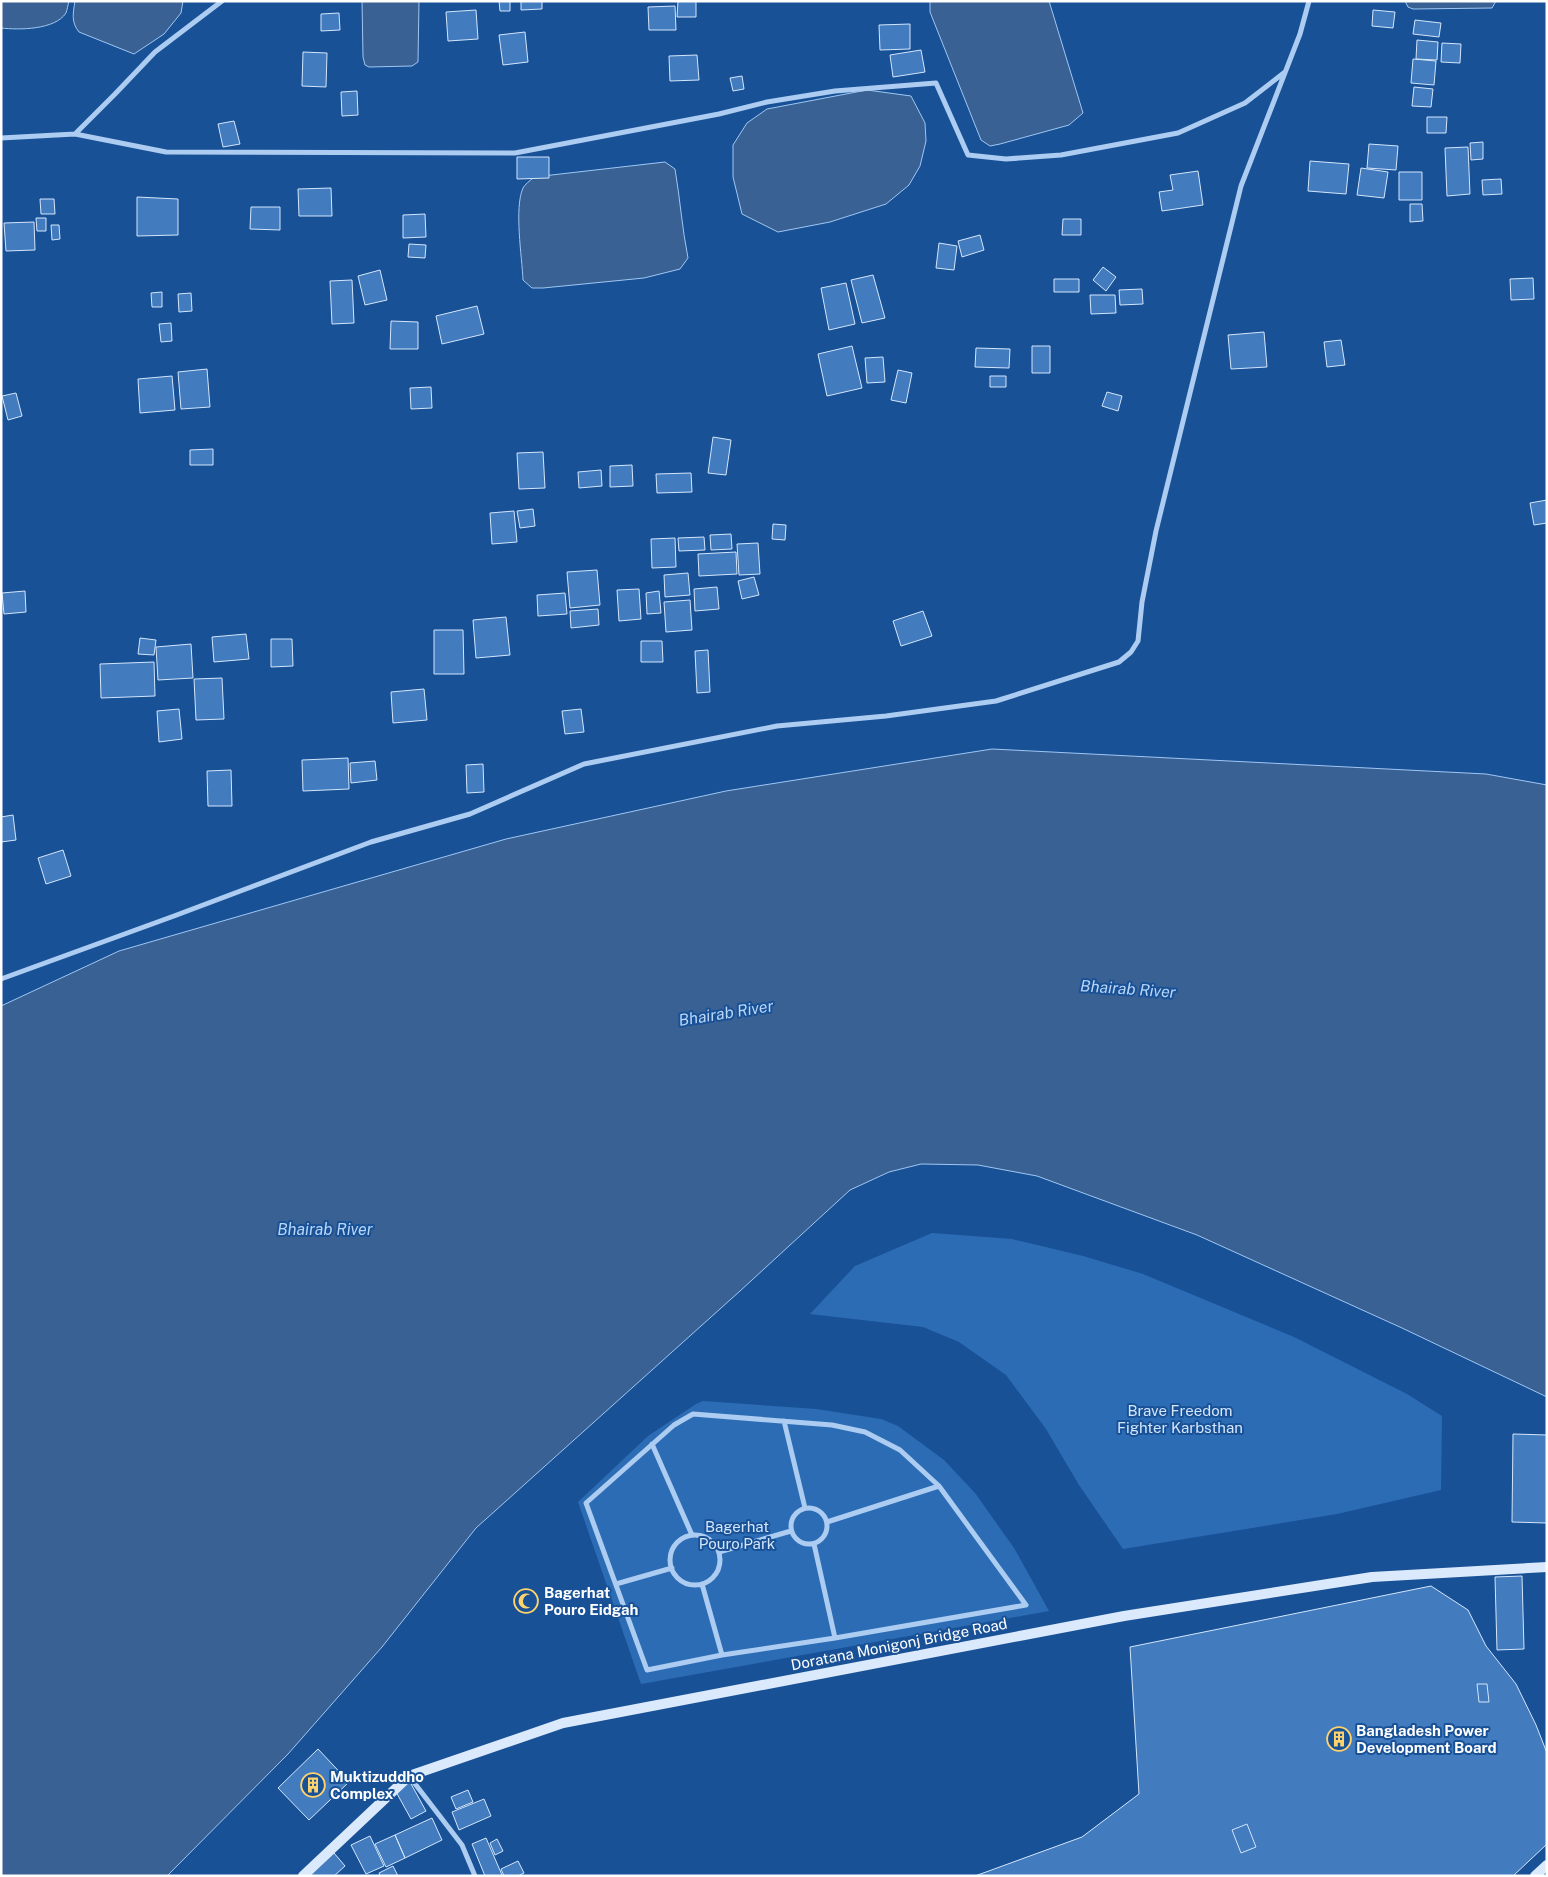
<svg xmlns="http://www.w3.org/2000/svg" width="1548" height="1877" font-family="'Public Sans',sans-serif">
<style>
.green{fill:#2c6cb5}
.water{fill:#396194;stroke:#9fc7f3}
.building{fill:#427bbe;stroke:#d3e6fc}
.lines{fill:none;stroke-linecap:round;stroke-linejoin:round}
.street{stroke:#acccf1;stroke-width:5}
.secondary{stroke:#dae9fb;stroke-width:10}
.labels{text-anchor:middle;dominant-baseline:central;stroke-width:4;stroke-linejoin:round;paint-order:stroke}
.park-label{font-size:15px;fill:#d3e6fc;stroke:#195197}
.poi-label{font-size:15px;font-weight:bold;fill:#fff;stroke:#195197;text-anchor:start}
.street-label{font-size:15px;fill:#fff;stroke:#195197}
.water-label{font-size:16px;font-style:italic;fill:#b9d6f7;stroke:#195197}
</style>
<rect width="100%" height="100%" fill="#195197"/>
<path class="green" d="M 932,1233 L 1012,1239 L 1083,1256 L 1143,1274 L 1294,1337 L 1407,1394 L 1442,1416 L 1441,1490 L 1337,1514 L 1123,1549 L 1079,1485 L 1046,1429 L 1006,1375 L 959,1342 L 923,1327 L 810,1314 L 855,1266 Z
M 703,1401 L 816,1409 L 881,1419 L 898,1426 L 944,1460 L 975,1493 L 1014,1548 L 1049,1611 L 641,1684 L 578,1502 L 648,1436 L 696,1404 Z"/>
<path class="water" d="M 1,1 L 69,1 C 68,5 67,10 66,13 C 55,30 19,30 1,28 Z
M 75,1 L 183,1 L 181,13 L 164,34 L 134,54 L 79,32 C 71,22 73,14 75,1 Z
M 362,1 L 419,1 L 418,62 L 412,66 L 369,67 L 365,65 L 363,57 Z
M 930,1 L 1049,1 L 1083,113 L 1069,125 L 1000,144 L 990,146 L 981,140 L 930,12 Z
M 1405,1 L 1496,1 L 1492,8 L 1413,9 L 1408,7 Z
M 867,90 L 911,96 L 925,123 L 926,141 L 920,166 L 909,185 L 886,204 L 830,222 L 778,232 L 742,214 L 733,177 L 733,145 L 747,123 L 767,109 Z
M 665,162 L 675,169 C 680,198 682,228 688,258 L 680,269 L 644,278 L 543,288 L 532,288 L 523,280 C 522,257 514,208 523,188 C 525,184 530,181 534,177 Z
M 992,749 L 1486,774 L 1547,785 L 1547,1397 L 1402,1328 L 1197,1235 L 1037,1176 L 978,1165 L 921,1164 L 889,1172 L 850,1190 L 740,1291 L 476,1528 L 382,1647 L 288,1754 L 167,1876 L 1,1876 L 1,1006 L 119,951 L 506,839 L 726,791 Z"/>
<path class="building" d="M 499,1 L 510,1 L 510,11 L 500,11 Z
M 521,1 L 542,1 L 542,9 L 521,10 Z
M 678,1 L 696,1 L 696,17 L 677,17 Z
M 675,6 L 676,30 L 649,30 L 648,7 Z
M 476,10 L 478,39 L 448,41 L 446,12 Z
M 1373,10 L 1395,12 L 1393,28 L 1372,26 Z
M 339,13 L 340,30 L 321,31 L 321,14 Z
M 1415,20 L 1441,23 L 1439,37 L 1413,34 Z
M 910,24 L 910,49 L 880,50 L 879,25 Z
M 525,32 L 528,62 L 503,65 L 499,35 Z
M 1417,40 L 1438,42 L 1437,60 L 1416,59 Z
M 1442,43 L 1461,44 L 1460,63 L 1441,62 Z
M 921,50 L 925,72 L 893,77 L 890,55 Z
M 303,52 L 327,53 L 326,87 L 302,86 Z
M 697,55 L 699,80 L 670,81 L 669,56 Z
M 1413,59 L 1436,61 L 1434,85 L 1411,83 Z
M 742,76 L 744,89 L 733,91 L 730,78 Z
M 1414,87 L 1433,89 L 1431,107 L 1412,106 Z
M 357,91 L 358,115 L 342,116 L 341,92 Z
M 1427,117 L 1447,117 L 1446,133 L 1427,133 Z
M 234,121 L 240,144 L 223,147 L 218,124 Z
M 1483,142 L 1483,159 L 1471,160 L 1470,143 Z
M 1369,144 L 1398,146 L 1396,170 L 1367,168 Z
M 1468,147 L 1470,194 L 1447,196 L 1445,148 Z
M 517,157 L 549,157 L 549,178 L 517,179 Z
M 1310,161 L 1349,164 L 1346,194 L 1308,191 Z
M 1361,168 L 1388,172 L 1384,198 L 1357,195 Z
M 1198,171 L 1203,205 L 1162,211 L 1159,192 L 1173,190 L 1170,175 Z
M 1399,172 L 1422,172 L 1422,200 L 1399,200 Z
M 1501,179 L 1502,194 L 1483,195 L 1482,180 Z
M 331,188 L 332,216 L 299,216 L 298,189 Z
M 137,197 L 178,199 L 178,235 L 137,236 Z
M 40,199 L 54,199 L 55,214 L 41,214 Z
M 1410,204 L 1422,204 L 1423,221 L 1410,222 Z
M 251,207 L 280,207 L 280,230 L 250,229 Z
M 425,214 L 426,237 L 403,238 L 403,215 Z
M 36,218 L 46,218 L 46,231 L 37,231 Z
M 1063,219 L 1081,219 L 1081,235 L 1062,235 Z
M 34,222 L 35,250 L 6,251 L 4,223 Z
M 51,225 L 59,225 L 60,239 L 52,240 Z
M 980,235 L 984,250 L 962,257 L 958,241 Z
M 939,243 L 957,246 L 954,270 L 936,268 Z
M 409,244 L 426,245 L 425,258 L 408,257 Z
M 1103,267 L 1116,277 L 1106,291 L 1093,280 Z
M 380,270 L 387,300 L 365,305 L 358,276 Z
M 873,275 L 885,318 L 862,323 L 851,280 Z
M 1533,278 L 1534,299 L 1511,300 L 1510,279 Z
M 1054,279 L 1079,279 L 1079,292 L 1054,292 Z
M 352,280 L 354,323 L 332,324 L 330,281 Z
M 846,283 L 855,324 L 829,330 L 821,288 Z
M 1142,289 L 1143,304 L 1120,305 L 1119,290 Z
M 162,292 L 162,307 L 152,307 L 151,293 Z
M 191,293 L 192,311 L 179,312 L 178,294 Z
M 1090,295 L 1115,295 L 1116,313 L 1091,314 Z
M 477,306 L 484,334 L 442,344 L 436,316 Z
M 391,321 L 418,322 L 418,349 L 390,349 Z
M 171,323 L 172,341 L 161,342 L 159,324 Z
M 1264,332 L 1267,367 L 1231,369 L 1228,335 Z
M 1341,340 L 1345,365 L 1327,367 L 1324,342 Z
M 852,346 L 862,388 L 827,396 L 818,354 Z
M 1032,346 L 1050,346 L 1050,373 L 1032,373 Z
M 976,348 L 1010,349 L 1009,368 L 975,367 Z
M 883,357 L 885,382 L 867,383 L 865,358 Z
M 207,369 L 210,407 L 181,409 L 178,372 Z
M 898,370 L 912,373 L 906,403 L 891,400 Z
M 172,376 L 175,410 L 140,413 L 138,379 Z
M 990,376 L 1006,376 L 1006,387 L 990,387 Z
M 431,387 L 432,408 L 411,409 L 410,388 Z
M 1107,392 L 1122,396 L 1118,411 L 1102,406 Z
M 16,393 L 22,416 L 8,420 L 2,396 Z
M 713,437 L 731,440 L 726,475 L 708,473 Z
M 213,449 L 213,465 L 190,465 L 190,450 Z
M 543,452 L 545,488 L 519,489 L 517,453 Z
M 632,465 L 633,486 L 610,487 L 610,466 Z
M 601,470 L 602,486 L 579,488 L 578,472 Z
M 691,473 L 692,492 L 657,493 L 656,474 Z
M 1547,500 L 1547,523 L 1534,525 L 1530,503 Z
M 533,509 L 535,526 L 520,528 L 517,511 Z
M 514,511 L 517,542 L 492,544 L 490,513 Z
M 773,524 L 786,525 L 785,540 L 772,539 Z
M 731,534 L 732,549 L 711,550 L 710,535 Z
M 704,537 L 705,550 L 679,551 L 678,538 Z
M 675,538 L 676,567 L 652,568 L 651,539 Z
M 758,543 L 760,574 L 739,575 L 737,544 Z
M 736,552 L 737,574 L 699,576 L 698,554 Z
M 597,570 L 600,605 L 570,608 L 567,572 Z
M 688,573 L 690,595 L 665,597 L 664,575 Z
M 754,577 L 759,595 L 742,599 L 738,581 Z
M 717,587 L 719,609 L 695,611 L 694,589 Z
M 639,589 L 641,619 L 619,621 L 617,590 Z
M 25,591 L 26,612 L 4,614 L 2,593 Z
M 659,591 L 661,613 L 647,614 L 646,593 Z
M 565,593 L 567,614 L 538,616 L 537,595 Z
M 690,600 L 692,630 L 666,632 L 664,602 Z
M 598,609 L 599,625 L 571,628 L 570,611 Z
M 923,611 L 932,636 L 901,646 L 893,621 Z
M 506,617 L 510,655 L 476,658 L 473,620 Z
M 434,630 L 463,630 L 464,674 L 434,674 Z
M 246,634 L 249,659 L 214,662 L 212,637 Z
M 140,638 L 156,640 L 154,655 L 138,654 Z
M 271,639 L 292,639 L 293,666 L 271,667 Z
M 641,641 L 662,641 L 663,662 L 641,662 Z
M 191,644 L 193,678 L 158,680 L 156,647 Z
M 708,650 L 710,692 L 697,693 L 695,651 Z
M 154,662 L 155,696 L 101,698 L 100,664 Z
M 222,678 L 224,719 L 196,720 L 194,679 Z
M 424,689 L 427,720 L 393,723 L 391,692 Z
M 179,709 L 182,739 L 159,742 L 157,711 Z
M 581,709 L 584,732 L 565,734 L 562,711 Z
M 348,758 L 349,789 L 303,791 L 302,760 Z
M 375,761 L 377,780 L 351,783 L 350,763 Z
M 483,764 L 484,792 L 467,793 L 466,765 Z
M 231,770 L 232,806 L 208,806 L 207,771 Z
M 13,815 L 16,840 L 1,842 L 1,817 Z
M 63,850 L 71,876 L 46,884 L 38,858 Z
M 1513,1434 L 1547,1435 L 1547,1523 L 1512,1522 Z
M 1522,1576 L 1524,1649 L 1497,1650 L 1495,1577 Z
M 1431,1586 L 1468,1610 L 1486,1646 L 1516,1684 L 1536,1725 L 1547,1753 L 1547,1844 L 1513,1876 L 975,1876 L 1082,1837 L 1139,1794 L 1130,1647 Z
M 1477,1684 L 1487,1684 L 1489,1702 L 1479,1702 Z
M 318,1749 L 349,1782 L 309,1820 L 278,1788 Z
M 410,1782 L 426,1811 L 411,1819 L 395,1790 Z
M 468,1790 L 473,1802 L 456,1809 L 451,1797 Z
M 484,1799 L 491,1816 L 459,1830 L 452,1812 Z
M 432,1818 L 442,1840 L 405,1858 L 395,1835 Z
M 1247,1824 L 1256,1847 L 1241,1853 L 1232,1830 Z
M 395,1835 L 405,1858 L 386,1867 L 375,1844 Z
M 370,1836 L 384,1866 L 366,1874 L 351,1845 Z
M 486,1838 L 502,1875 L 501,1876 L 485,1876 L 472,1844 Z
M 497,1839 L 503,1851 L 495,1855 L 490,1843 Z
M 334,1853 L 345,1866 L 334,1876 L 312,1876 L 310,1873 Z
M 518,1861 L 524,1873 L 518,1876 L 504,1876 L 501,1869 Z
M 393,1866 L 398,1876 L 380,1876 L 379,1873 Z"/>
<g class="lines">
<path class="street" d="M 75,134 L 166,152 L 515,153 L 719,114 L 767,102 L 835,91 L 936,83 L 968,155 L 1006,159 L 1061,155 L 1178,133 L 1245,103 L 1285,72
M 1,138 L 75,134 L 115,94 L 155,52 L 222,1
M 1,979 L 174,916 L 371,842 L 470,814 L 584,764 L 777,726 L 886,716 L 996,701 L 1119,662 L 1131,652 L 1138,641 L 1142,602 L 1156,531 L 1241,186 L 1300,34 L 1309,1
M 693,1414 L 832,1425 L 865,1432 L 900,1450 L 939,1486 L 1026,1605 L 835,1638 L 722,1655 L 647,1670 L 586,1503 L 674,1425 Z
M 784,1421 L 805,1508
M 652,1444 L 692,1535
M791 1526a18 18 0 1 1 36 0a18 18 0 1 1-36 0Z
M 827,1522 L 939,1486
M670 1560a25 25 0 1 1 50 0a25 25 0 1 1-50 0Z
M 814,1544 L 835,1638
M 719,1552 L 791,1531
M 616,1584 L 672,1568
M 702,1584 L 722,1655
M 409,1776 L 462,1845 L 475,1876"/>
<path class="secondary" d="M 303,1876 L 409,1776 L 563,1723 L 1124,1616 L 1372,1577 L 1547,1567
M 1535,1876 L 1547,1865"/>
</g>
<defs>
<g id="mosque-ring" transform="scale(1.25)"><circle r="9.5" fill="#195197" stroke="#ffd36c" stroke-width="1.5"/><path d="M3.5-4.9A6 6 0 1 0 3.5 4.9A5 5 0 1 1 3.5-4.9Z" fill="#ffd36c"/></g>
<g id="building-ring" transform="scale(1.25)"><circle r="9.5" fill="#195197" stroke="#ffd36c" stroke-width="1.5"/><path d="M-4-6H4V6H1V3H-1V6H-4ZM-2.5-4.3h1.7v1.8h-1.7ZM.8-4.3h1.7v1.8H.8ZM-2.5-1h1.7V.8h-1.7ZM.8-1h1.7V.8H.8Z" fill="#ffd36c"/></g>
</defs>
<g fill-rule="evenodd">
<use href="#mosque-ring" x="526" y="1601"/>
<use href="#building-ring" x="1339" y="1739"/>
<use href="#building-ring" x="313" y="1785"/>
</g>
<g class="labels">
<g class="park-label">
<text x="1180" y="1410">Brave Freedom<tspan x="1180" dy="17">Fighter Karbsthan</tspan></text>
<text x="737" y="1526">Bagerhat<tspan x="737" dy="17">Pouro Park</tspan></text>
</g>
<g class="poi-label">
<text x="544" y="1592">Bagerhat<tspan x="544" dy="17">Pouro Eidgah</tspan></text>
<text x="1356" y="1730">Bangladesh Power<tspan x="1356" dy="17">Development Board</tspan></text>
<text x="330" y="1776">Muktizuddho<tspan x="330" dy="17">Complex</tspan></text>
</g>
<g class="street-label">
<text transform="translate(899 1644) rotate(-11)">Doratana Monigonj Bridge Road</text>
</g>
<g class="water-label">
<text transform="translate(1128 989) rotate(4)">Bhairab River</text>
<text transform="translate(726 1013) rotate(-9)">Bhairab River</text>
<text x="325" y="1229">Bhairab River</text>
</g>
</g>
<rect width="1548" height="1877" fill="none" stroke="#ffffff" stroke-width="5"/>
</svg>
